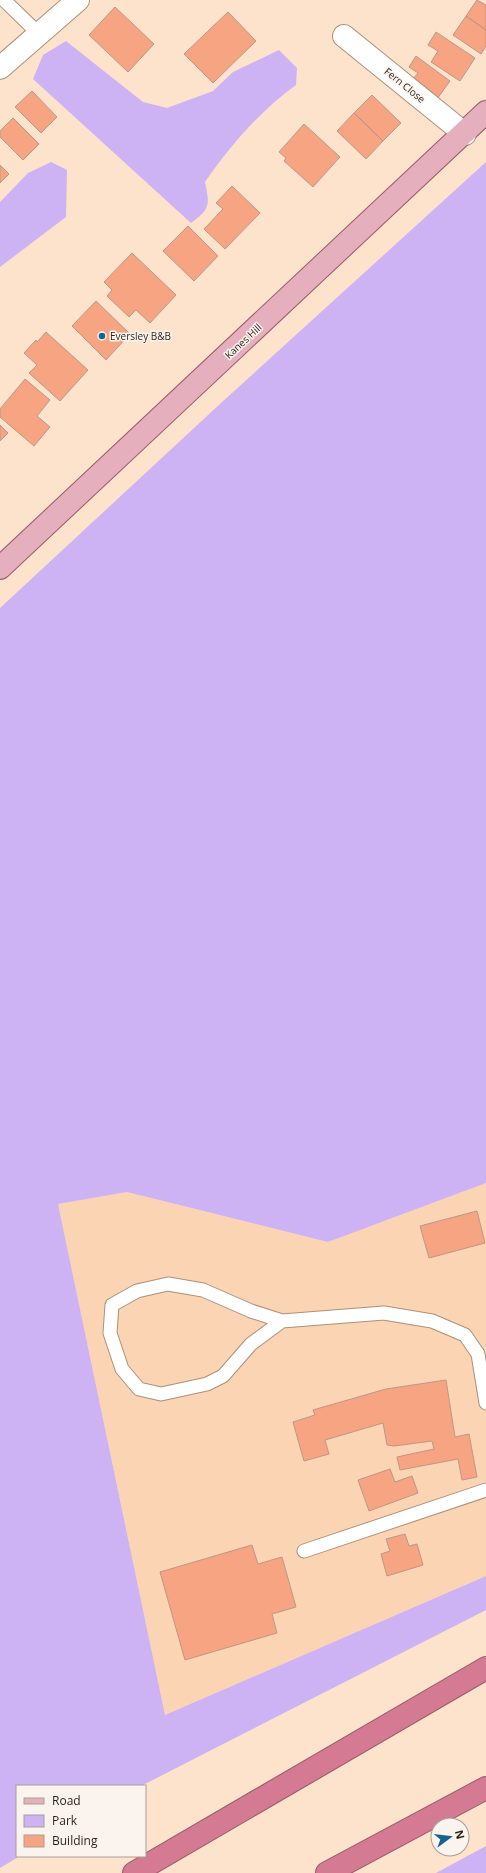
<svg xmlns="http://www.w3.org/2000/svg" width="486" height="1873" font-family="'Open Sans',sans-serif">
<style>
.built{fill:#fad4b3}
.green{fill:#cdb2f4}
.building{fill:#f6a482;stroke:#be9787}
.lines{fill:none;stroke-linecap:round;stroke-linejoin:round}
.service-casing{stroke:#ae9076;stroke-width:15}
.minor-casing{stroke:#ae9076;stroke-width:24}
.primary-casing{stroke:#995a67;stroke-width:24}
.motorway-casing{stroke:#995a67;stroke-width:24}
.service{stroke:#fff;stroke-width:13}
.minor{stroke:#fff;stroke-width:22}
.primary{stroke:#e5afbe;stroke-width:22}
.motorway{stroke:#d47a93;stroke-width:22}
.poi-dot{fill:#146395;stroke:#fbf4ee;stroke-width:1.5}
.labels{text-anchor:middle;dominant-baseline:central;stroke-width:3;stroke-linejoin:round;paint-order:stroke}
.street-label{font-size:10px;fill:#2b1f15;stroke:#fbf4ee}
.poi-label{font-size:10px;fill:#2b1f15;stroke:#fbf4ee;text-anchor:start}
</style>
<rect width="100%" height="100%" fill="#fde3cc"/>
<path class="built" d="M 486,1183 L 486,1576 L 165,1715 L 58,1204 L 127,1192 L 328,1242 Z"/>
<path class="green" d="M 66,41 L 143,102 L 167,108 L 213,91 L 233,72 L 279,50 L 297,68 L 296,85 C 259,112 231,145 205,182 C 210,205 210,209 191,223 L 33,79 L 43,55 Z
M 51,162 L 67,170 L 66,217 L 0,267 L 0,202 L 28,173 Z
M 486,162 L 486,1183 L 328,1242 L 127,1192 L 58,1204 L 165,1715 L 486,1576 L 486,1610 L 141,1786 L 17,1786 L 17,1856 L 20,1856 L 0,1868 L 0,608 L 221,403 Z
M 486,1846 L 486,1873 L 436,1873 Z"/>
<path class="building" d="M 477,0 L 486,5 L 486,30 L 466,16 Z
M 115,7 L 154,44 L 128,72 L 89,35 Z
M 228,12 L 256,41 L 213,83 L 184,54 Z
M 466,16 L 486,30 L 486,46 L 481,54 L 453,35 Z
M 436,32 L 475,58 L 460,81 L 431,62 L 438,51 L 428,45 Z
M 416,56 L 450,81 L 437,99 L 412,80 L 418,73 L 409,67 Z
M 32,91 L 57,117 L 41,133 L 15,107 Z
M 372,95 L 401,123 L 383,141 L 354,113 Z
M 354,113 L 383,141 L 366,159 L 337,131 Z
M 13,118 L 39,144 L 23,160 L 0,137 L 0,131 Z
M 304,124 L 340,157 L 313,187 L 284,161 L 286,158 L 279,152 Z
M 0,165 L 9,174 L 0,183 Z
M 232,186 L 260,213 L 225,249 L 204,229 L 223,209 L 216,203 Z
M 188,226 L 218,256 L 194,281 L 163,251 Z
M 132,253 L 176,295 L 150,323 L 136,310 L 129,317 L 107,296 L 112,290 L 104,282 Z
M 96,301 L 130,334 L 106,360 L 72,326 Z
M 46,332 L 88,370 L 60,401 L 29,373 L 37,365 L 24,353 L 36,340 L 37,342 Z
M 25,379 L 50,400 L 37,416 L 50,427 L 34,446 L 0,417 L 0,409 Z
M 0,425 L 8,433 L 0,441 Z
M 477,1211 L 485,1243 L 429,1258 L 420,1226 Z
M 446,1380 L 455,1437 L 469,1434 L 477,1477 L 462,1480 L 458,1459 L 400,1470 L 397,1457 L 434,1449 L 432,1441 L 394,1446 L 387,1445 L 383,1423 L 325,1440 L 329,1454 L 304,1461 L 293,1422 L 315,1415 L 313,1410 L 386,1389 Z
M 390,1469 L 395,1482 L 412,1476 L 418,1493 L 369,1511 L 358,1480 Z
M 405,1534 L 409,1546 L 417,1544 L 423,1565 L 387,1576 L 381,1554 L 390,1551 L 386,1539 Z
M 252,1545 L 258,1564 L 282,1557 L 296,1607 L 272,1614 L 277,1633 L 185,1660 L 160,1572 Z"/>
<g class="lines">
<g class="service-casing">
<path id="service" d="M 4,0 L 39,34
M 282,1321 L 251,1344 L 223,1376 L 207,1384 L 161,1394 L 139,1389 L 122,1369 L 110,1333 L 112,1305 L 137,1291 L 168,1284 L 203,1290 L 251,1311 L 282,1321 L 384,1313 L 432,1321 L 465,1335 L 478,1354 L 486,1403
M 304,1551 L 486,1490"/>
</g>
<g class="minor-casing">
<path id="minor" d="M 344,36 L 465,134
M 0,68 L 78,0"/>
</g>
<g class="primary-casing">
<path id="primary" d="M 0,568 L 486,112"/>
</g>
<g class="motorway-casing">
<path id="motorway" d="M 134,1873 L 486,1668
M 327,1873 L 486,1788"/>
</g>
<use href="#service" class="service"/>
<use href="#minor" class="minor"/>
<use href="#primary" class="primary"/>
<use href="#motorway" class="motorway"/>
</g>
<circle class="poi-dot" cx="102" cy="336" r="4"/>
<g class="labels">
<g class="street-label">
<text transform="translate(405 85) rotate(39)">Fern Close</text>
<text transform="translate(243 341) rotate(-43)">Kanes Hill</text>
</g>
<g class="poi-label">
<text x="110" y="336">Eversley B&amp;B</text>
</g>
</g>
<rect x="16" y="1785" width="130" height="72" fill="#fbf4ee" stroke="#a89f97"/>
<rect x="24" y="1798" width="20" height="6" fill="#e5afbe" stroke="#a89f97"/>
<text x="52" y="1805" font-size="12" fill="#2b1f15">Road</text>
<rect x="24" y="1815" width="20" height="12" fill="#cdb2f4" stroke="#a89f97"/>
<text x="52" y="1825" font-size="12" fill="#2b1f15">Park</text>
<rect x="24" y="1835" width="20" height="12" fill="#f6a482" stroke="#a89f97"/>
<text x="52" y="1845" font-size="12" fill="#2b1f15">Building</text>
<g transform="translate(450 1837) rotate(75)"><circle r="19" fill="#fbf4ee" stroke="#a89f97"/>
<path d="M0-3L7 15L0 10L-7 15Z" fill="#146395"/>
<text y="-6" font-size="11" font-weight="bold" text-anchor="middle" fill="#2b1f15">N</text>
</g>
</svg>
